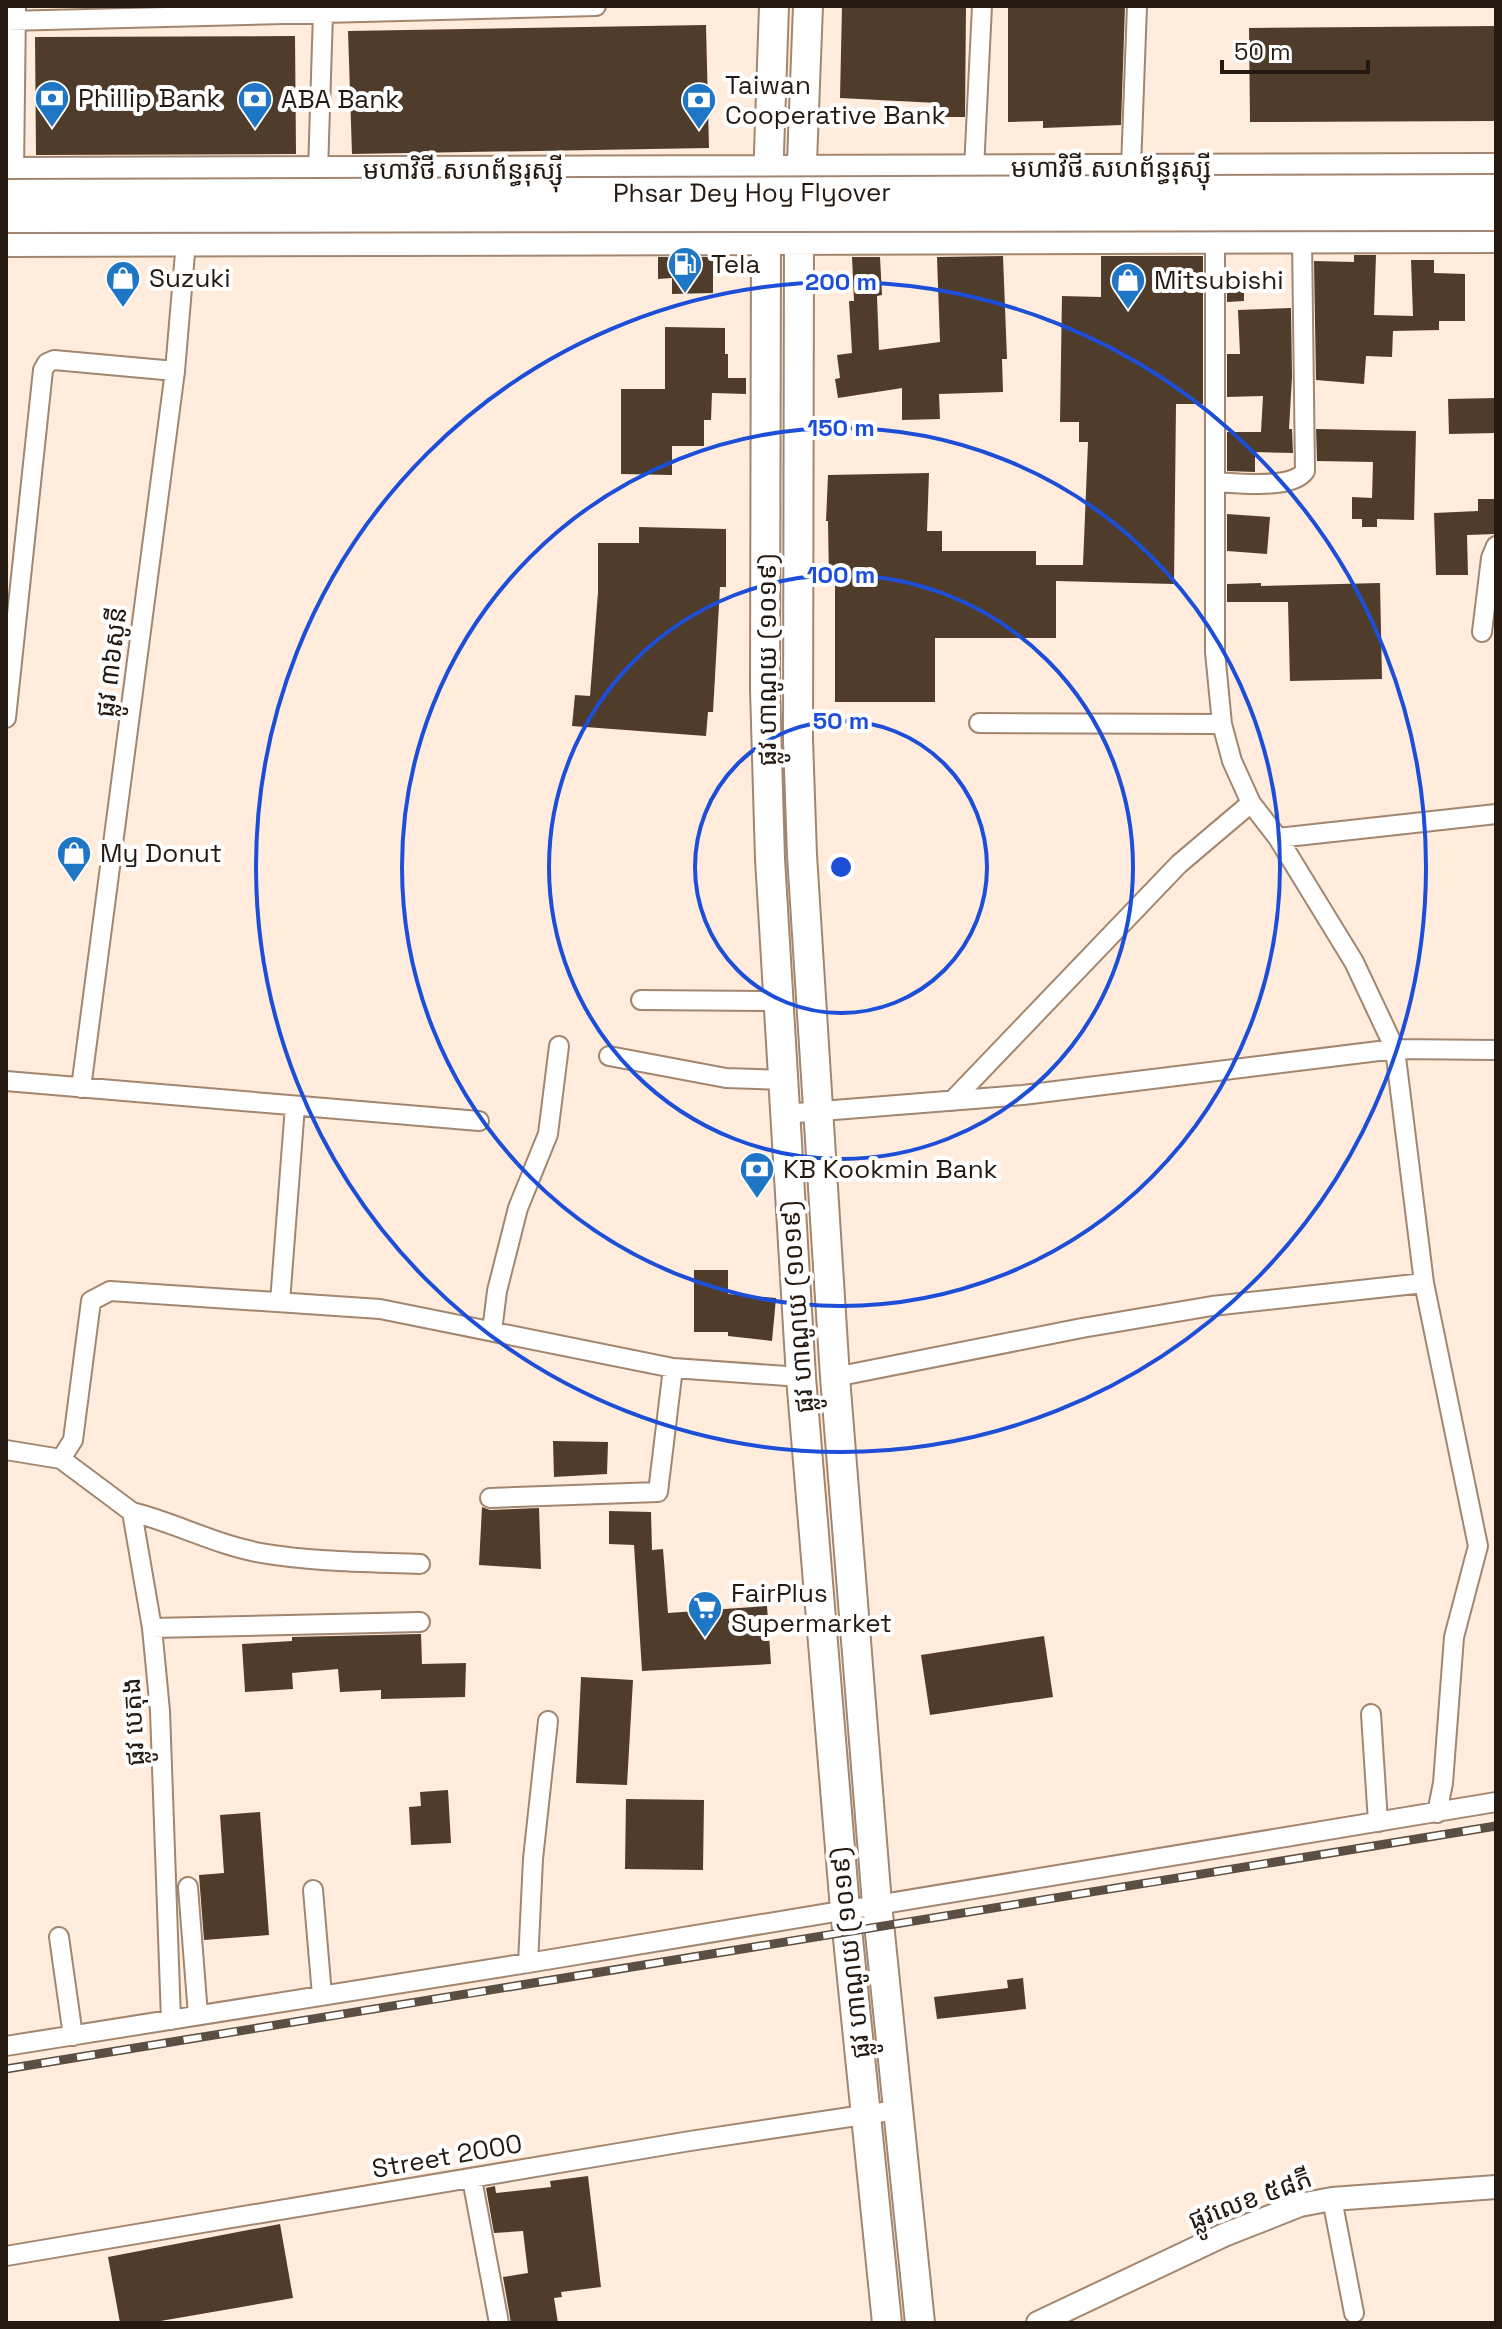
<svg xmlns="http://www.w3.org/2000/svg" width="1502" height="2329" font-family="'Space Grotesk','Noto Sans Khmer',sans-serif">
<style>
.building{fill:#503c2b}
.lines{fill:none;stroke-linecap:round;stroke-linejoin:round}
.minor-casing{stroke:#a2866f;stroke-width:22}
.tertiary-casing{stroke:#a2866f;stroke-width:26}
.primary-casing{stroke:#a2866f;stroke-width:32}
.minor{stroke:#fff;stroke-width:18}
.tertiary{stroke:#fff;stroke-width:22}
.primary{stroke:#fff;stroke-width:28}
.rail-casing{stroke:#5b4e43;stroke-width:9}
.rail{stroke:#fff;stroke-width:6;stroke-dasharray:18;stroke-linecap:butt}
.trunk-bridge-casing{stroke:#a2866f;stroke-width:34;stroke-linecap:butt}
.trunk-bridge{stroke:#fff;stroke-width:30}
.ring{fill:none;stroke:#1d4ed8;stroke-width:4}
.labels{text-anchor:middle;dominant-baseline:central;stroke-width:8;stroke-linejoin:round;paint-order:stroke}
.poi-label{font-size:26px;fill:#251a11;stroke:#fff;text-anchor:start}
.street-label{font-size:26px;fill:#251a11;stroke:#fff}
.centre{fill:#1d4ed8;stroke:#fff;stroke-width:4}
.ring-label{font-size:24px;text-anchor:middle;font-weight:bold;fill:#1d4ed8;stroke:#fff;stroke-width:8;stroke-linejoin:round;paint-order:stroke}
</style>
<rect width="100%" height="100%" fill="#ffecdd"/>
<path class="building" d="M 842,6 L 966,6 L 965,117 L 937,117 L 937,103 L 840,98 Z
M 1008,6 L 1125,6 L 1121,125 L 1043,128 L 1043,121 L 1008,122 Z
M 706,25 L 709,148 L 352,154 L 348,31 Z
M 1496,26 L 1496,121 L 1250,122 L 1249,28 Z
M 295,36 L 296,154 L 36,155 L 35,37 Z
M 1354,255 L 1376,255 L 1374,315 L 1413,316 L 1411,260 L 1434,260 L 1434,273 L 1465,274 L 1465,321 L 1439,321 L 1439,330 L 1393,331 L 1392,357 L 1366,356 L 1364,384 L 1316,380 L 1314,261 L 1354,262 Z
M 1003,256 L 1007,359 L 1002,359 L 1003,392 L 939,394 L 940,419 L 902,420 L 902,388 L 838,398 L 835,379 L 840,378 L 837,355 L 852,353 L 849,301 L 854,301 L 852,257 L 880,257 L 882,295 L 877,296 L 879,350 L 940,342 L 937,257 Z
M 1101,256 L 1203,256 L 1203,404 L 1176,404 L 1174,584 L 1056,581 L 1056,638 L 935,638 L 935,702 L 835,702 L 835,582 L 829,582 L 828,521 L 826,521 L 828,475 L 929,473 L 927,531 L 942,531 L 942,551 L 1036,551 L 1036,565 L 1083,565 L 1088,442 L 1079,442 L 1079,422 L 1060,422 L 1062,296 L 1101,297 Z
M 658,257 L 713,257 L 713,293 L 672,294 L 672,278 L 658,279 Z
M 1227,274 L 1244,275 L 1244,301 L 1227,302 Z
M 1291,308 L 1292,377 L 1289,429 L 1292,429 L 1293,453 L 1255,452 L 1255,472 L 1227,471 L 1227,432 L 1261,432 L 1263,396 L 1227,397 L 1227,354 L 1240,354 L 1238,310 Z
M 665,327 L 725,328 L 725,354 L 728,354 L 728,378 L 746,378 L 746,394 L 712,393 L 711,420 L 704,420 L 704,446 L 672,446 L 672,475 L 621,474 L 621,389 L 665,389 Z
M 1496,398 L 1496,433 L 1449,434 L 1448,399 Z
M 1316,429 L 1416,431 L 1414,520 L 1377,519 L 1377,527 L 1362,527 L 1362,519 L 1352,519 L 1352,497 L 1372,498 L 1373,462 L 1317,461 Z
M 1478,499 L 1496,499 L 1496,534 L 1467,535 L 1468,575 L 1436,575 L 1434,513 L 1478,511 Z
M 1227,514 L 1270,517 L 1267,554 L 1227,551 Z
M 639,527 L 726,529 L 726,587 L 720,587 L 713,712 L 708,712 L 706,736 L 572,726 L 575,695 L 590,696 L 598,592 L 598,543 L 639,543 Z
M 1261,583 L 1261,586 L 1380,583 L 1382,679 L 1290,681 L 1288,602 L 1227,602 L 1227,584 Z
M 694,1270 L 728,1270 L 728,1294 L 776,1298 L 772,1341 L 728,1336 L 728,1332 L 694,1332 Z
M 553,1441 L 608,1442 L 607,1474 L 554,1477 Z
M 482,1507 L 490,1510 L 539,1508 L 541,1569 L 479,1565 Z
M 609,1511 L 651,1512 L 652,1550 L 663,1549 L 668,1613 L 767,1606 L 771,1664 L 642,1671 L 634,1545 L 609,1544 Z
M 421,1634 L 422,1664 L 466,1663 L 465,1697 L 381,1699 L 381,1690 L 340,1692 L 338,1669 L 292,1673 L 293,1689 L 245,1692 L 242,1644 L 292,1641 L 292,1637 Z
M 1044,1636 L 1053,1697 L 930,1715 L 921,1655 Z
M 581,1677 L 633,1680 L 627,1785 L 576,1783 Z
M 448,1790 L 451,1843 L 411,1845 L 409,1807 L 421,1806 L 420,1792 Z
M 626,1799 L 704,1800 L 703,1870 L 625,1869 Z
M 260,1812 L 269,1935 L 204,1940 L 199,1875 L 224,1873 L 220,1815 Z
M 1023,1978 L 1026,2009 L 937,2019 L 934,1997 L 1008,1988 L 1007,1980 Z
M 588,2176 L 601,2287 L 561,2292 L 562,2297 L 554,2298 L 558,2323 L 511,2323 L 503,2277 L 528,2273 L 523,2231 L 494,2233 L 486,2188 L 495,2186 L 496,2193 L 551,2187 L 550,2181 Z
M 280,2224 L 293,2298 L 149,2323 L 120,2323 L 108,2257 Z"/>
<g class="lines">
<g class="minor-casing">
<path id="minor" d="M 6,21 L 596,6
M 1131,168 L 1137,6
M 974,169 L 982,6
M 318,171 L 323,13
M 14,172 L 16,6
M 1215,239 L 1215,652 L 1222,724 L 1232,761 L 1251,803 L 1278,838 L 1354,962 L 1395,1049 L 1424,1283 L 1478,1546 L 1454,1637 L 1443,1783 L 1437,1813
M 1215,482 C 1237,483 1292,490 1305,471 L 1302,239
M 1482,632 L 1491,558 L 1496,546
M 6,718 L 43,370 L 47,363 L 54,360 L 175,371
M 979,723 L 1222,724
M 1278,838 L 1496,814
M 641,1000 L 778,1001
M 609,1056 L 726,1078 L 782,1080
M 6,1081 L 479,1121
M 81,1088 L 175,371 L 186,241
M 952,1101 L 1179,864 L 1251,803
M 784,1114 L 1023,1095 L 1395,1049 L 1496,1050
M 280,1302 L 295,1106
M 492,1331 L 497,1291 L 518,1208 L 548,1134 L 559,1046
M 835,1377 L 1082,1328 L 1212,1306 L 1424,1283
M 6,1450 L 61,1459 L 132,1512 L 152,1628 L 160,1711 L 171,2020
M 61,1459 L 73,1440 L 91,1301 L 110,1291 L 380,1309 L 673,1368 L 801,1377
M 490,1498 L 658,1492 L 673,1368
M 132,1512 C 176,1523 216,1545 261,1553 C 313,1562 368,1562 420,1564
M 152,1628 L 420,1622
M 1371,1714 L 1378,1822
M 188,1887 L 198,2015
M 313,1890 L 322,1995
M 59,1937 L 73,2036
M 528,1963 L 533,1859 L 548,1721
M 6,2046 L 528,1963 L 1496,1802
M 472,2179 L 499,2323
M 1332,2199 L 1354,2313
M 6,2256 L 690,2141 L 897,2110"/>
</g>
<g class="tertiary-casing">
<path id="tertiary" d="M 1038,2323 L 1224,2235 L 1300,2205 L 1332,2199 L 1496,2187"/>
</g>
<g class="primary-casing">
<path id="primary" d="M 774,6 L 766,240 L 765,689 L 770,859 L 801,1377 L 845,1909 L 887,2323
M 808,6 L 799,240 L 798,740 L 802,855 L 835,1377 L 877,1904 L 920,2323
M 6,172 L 1496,168
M 6,242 L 1496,238"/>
</g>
<use href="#minor" class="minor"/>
<use href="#tertiary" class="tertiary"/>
<use href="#primary" class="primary"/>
<g class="rail-casing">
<path id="rail" d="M 6,2069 L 1496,1826"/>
</g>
<use href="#rail" class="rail"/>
<g class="trunk-bridge-casing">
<g id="trunk-bridge">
<path id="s1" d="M 6,195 L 1496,190"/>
<path d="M 6,217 L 1496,215"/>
</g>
</g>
<use href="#trunk-bridge" class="trunk-bridge"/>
</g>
<g class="ring">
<circle cx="841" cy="867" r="146"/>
<circle cx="841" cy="867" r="292"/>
<circle cx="841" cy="867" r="439"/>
<circle cx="841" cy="867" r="585"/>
</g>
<defs>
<g id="bank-pin" transform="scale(1.8)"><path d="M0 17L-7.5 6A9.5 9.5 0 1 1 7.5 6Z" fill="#1e76c4" stroke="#fff"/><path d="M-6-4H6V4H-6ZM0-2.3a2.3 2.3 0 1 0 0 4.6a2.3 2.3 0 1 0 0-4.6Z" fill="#fff"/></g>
<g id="fuel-pin" transform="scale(1.8)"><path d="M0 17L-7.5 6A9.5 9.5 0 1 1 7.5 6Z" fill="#1e76c4" stroke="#fff"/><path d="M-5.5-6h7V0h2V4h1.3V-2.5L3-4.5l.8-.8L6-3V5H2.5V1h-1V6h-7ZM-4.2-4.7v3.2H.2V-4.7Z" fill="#fff"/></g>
<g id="shop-pin" transform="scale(1.8)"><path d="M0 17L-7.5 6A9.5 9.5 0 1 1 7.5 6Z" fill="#1e76c4" stroke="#fff"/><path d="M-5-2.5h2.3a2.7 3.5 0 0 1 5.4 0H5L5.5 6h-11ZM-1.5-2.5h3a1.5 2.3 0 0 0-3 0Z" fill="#fff"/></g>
<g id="supermarket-pin" transform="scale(1.8)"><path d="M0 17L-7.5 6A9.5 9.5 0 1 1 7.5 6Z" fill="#1e76c4" stroke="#fff"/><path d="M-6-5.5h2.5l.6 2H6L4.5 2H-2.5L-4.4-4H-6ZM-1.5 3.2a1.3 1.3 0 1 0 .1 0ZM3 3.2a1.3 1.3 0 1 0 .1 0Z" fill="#fff"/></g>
</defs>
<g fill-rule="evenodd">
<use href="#bank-pin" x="52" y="98"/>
<use href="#bank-pin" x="255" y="99"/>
<use href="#bank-pin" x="699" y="100"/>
<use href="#fuel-pin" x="685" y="264"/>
<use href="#shop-pin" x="123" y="278"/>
<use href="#shop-pin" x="1128" y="280"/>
<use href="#shop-pin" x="74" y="853"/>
<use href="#bank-pin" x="757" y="1169"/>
<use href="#supermarket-pin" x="705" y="1608"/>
</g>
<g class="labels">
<g class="poi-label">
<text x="725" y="85">Taiwan<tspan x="725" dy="30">Cooperative Bank</tspan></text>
<text x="78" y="98">Phillip Bank</text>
<text x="281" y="99">ABA Bank</text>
<text x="711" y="264">Tela</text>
<text x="149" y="278">Suzuki</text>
<text x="1154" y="280">Mitsubishi</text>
<text x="100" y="853">My Donut</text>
<text x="783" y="1169">KB Kookmin Bank</text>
<text x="731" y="1593">FairPlus<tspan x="731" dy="30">Supermarket</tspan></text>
</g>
<g class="street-label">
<text x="1111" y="168">មហាវិថី សហព័ន្ធរុស្ស៊ី</text>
<text x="463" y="170">មហាវិថី សហព័ន្ធរុស្ស៊ី</text>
<text stroke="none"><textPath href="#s1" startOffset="746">Phsar Dey Hoy Flyover</textPath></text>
<text transform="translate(767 660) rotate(-90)">ផ្លូវ ហាណូយ (១០១៩)</text>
<text transform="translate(111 662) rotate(-83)">ផ្លូវ ៣៦សូនី</text>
<text transform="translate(797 1307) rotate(-94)">ផ្លូវ ហាណូយ (១០១៩)</text>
<text transform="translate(133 1722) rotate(-93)">ផ្លូវ បេតុង</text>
<text transform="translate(850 1953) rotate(-96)">ផ្លូវ ហាណូយ (១០១៩)</text>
<text transform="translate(447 2156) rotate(-10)">Street 2000</text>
<text transform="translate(1250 2199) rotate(-20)">ផ្លូវលេខ ៥៨ភី</text>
</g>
</g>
<circle cx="841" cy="867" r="12" class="centre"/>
<g class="ring-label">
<text x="841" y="290">200 m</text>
<text x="841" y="436">150 m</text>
<text x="841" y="583">100 m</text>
<text x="841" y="729">50 m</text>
</g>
<rect width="1502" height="2329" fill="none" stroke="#251a11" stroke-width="16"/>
<path d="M1222 60v12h146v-12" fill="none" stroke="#251a11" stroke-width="4"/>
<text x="1234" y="60" font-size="24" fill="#251a11" stroke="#ffffff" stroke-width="6" paint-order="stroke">50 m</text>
</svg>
